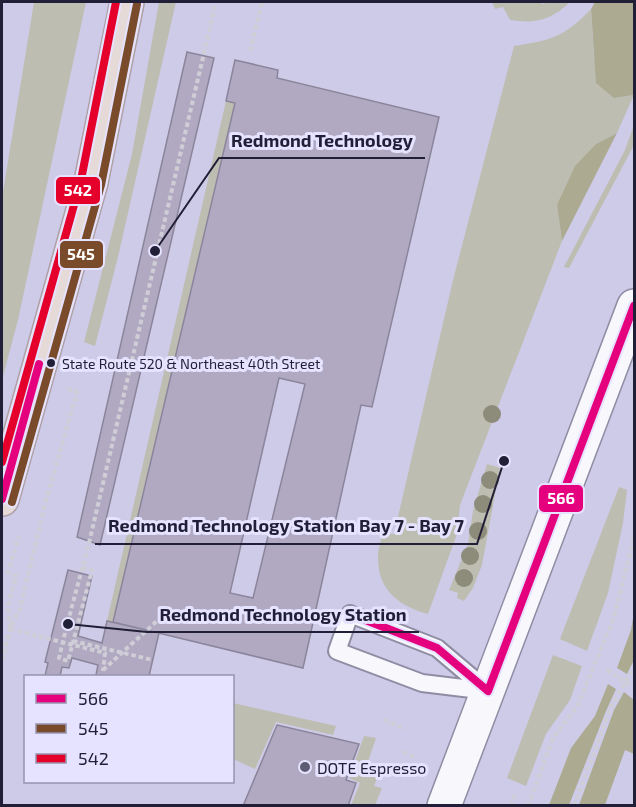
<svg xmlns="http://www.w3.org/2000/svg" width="636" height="807" font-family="'Exo 2',sans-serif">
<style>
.green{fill:#bebdb2}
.forest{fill:#acab91}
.building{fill:#b1a9c2;stroke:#8b859c;stroke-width:1.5;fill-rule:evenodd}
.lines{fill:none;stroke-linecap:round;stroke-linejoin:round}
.service-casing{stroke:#8f8ca4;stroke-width:20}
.secondary-casing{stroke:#8f8ca4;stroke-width:36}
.motorway-casing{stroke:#ada0a8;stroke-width:36}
.path{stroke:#cfced7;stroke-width:4;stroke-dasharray:4.5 3;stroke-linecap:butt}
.service{stroke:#f8f7fc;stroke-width:16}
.secondary{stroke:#f8f7fc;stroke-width:33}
.motorway{stroke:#e6dad9;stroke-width:33}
.bus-1-casing{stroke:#e5e3ff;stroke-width:12}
.bus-2-casing{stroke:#e5e3ff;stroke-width:12}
.bus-3-casing{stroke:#e5e3ff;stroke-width:12}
.bus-1{stroke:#e5007d;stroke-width:8}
.bus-2{stroke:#7a4b2a;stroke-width:8}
.bus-3{stroke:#e4002b;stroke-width:8}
.tree{fill:#8d8b7a}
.bus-dot{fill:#211e37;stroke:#e5e3ff;stroke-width:2}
.poi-dot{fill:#5e5b75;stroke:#e5e3ff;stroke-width:2}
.labels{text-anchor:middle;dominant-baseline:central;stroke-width:6;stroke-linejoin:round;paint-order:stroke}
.bus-label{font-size:14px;fill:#211e37;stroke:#e5e3ff;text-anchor:start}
.poi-label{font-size:16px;fill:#211e37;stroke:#e5e3ff;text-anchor:start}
.leader{fill:none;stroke:#211e37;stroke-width:2}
.callout-dot{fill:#211e37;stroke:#e5e3ff;stroke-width:2}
.callout-label{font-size:18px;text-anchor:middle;font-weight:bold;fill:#211e37;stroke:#e5e3ff;stroke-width:6;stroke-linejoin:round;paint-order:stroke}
.line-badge{stroke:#e5e3ff;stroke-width:2}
.badge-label{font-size:16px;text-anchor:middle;font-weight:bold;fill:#fff}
</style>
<rect width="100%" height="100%" fill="#cecbe8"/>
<path class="green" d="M 34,2 L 86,2 L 18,320 L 2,380 L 2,198 Z
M 159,2 L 176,2 L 118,257 L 95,346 L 84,342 L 132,154 Z
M 492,2 L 539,2 L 543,4 L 546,2 L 570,2 C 551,20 536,24 510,20 L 503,7 L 495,9 Z
M 591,9 L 594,56 L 614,98 L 634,95 L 617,133 L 596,144 L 557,205 L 562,241 L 460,505 L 457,534 L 428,614 C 399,606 377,590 378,556 C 378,549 381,540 383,533 L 394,534 L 453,280 L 514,46 C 552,40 564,37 591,9 Z
M 226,101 L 235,103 L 113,622 L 107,621 Z
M 634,125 L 634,145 L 569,268 L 564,267 L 625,150 Z
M 487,464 L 500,468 L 482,565 L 473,588 L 464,601 L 457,598 L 458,593 L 449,590 L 468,544 L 473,511 Z
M 619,487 L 627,490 L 623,523 L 608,593 L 587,651 L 560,639 Z
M 553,655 L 582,666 L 570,700 L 546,734 L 526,786 L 507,778 Z
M 233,703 L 336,726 L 333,735 L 276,722 L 255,769 L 233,759 Z
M 364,736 L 376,738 L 368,762 L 382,766 L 374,786 L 382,788 L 375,805 L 351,805 L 360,783 L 349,778 Z"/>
<path class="forest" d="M 595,2 L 634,2 L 634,95 L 614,98 L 596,83 L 591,9 Z
M 617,133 L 562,241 L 557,205 L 575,166 L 596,144 Z
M 634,612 L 634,660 L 627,674 L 617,668 L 631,630 Z
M 608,684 L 616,689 L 606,711 L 569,805 L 549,805 L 571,748 L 595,716 Z
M 624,692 L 634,700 L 634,754 L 625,750 L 605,805 L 579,805 L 614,710 Z"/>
<path class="building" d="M 187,52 L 214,58 L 100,545 L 77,537 Z
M 235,60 L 278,70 L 277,78 L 439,117 L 372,407 L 361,405 L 303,668 L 113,622 L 235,103 L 226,101 ZM 279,378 L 305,384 L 253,598 L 230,593 Z
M 68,570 L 92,576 L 78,636 L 102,643 L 107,621 L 159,633 L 149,676 L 102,676 L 96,675 L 98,665 L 72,658 L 69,668 L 62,667 L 60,676 L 45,676 L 48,663 L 45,662 Z
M 277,725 L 359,744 L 346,780 L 356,783 L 348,806 L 243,806 Z"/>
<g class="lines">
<g class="service-casing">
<path id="service" d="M 350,614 L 437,648 L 488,691 L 422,683 L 337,651 Z"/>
</g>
<g class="secondary-casing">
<path id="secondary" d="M 444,806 L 634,306"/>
</g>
<g class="motorway-casing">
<path id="motorway" d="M 2,499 L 91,182 L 127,2"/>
</g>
<path class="path" d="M 250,51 L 262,2
M 82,568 L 92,570 L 68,661 L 59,658 C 68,619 79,581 89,543 L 216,2
M 10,628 L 8,606 L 16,576 L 8,573 L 19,536
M 10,629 L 105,653 L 103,671
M 73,641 L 153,660
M 2,661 L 10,629 L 20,609 L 44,508 L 77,392 L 65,388
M 103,670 L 158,620
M 607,670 L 634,688
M 384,720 L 405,729
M 403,752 L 414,757
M 511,806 L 516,792
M 528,806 L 553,738 L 578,705 L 614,617 L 634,537
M 574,806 L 611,707 L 634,667"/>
<use href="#service" class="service"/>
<use href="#secondary" class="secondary"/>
<use href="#motorway" class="motorway"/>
<g class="bus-1-casing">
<path id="bus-1" d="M 2,499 L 39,364
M 350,614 L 437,648 L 488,691
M 488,691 L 634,306"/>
</g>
<g class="bus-2-casing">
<path id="bus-2" d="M 12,502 L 101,185 L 137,4"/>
</g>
<g class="bus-3-casing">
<path id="bus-3" d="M 2,462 L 81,180 L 116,2"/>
</g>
<use href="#bus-1" class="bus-1"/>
<use href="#bus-2" class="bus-2"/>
<use href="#bus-3" class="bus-3"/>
</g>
<g class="tree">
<circle cx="492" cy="414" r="9"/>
<circle cx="490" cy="480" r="9"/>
<circle cx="483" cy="504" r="9"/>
<circle cx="478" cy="531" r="9"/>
<circle cx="470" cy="556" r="9"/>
<circle cx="464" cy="578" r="9"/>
</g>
<circle class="bus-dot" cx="51" cy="363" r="5"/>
<circle class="poi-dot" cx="305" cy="767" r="6"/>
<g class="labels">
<g class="bus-label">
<text x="62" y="363">State Route 520 &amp; Northeast 40th Street</text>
</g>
<g class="poi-label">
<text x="317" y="767">DOTE Espresso</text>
</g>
</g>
<path class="leader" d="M155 251L219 158H425M504 461L477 544H95M68 624L147 632H419"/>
<g class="callout-dot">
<circle cx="155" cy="251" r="6"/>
<circle cx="504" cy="461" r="6"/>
<circle cx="68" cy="624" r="6"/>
</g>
<g class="callout-label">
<text x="322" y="147">Redmond Technology</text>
<text x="286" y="532">Redmond Technology Station Bay 7 - Bay 7</text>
<text x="283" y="621">Redmond Technology Station</text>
</g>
<g class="line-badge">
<rect x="55" y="176" width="46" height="29" rx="6" fill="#e4002b"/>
<rect x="59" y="240" width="45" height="29" rx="6" fill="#7a4b2a"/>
<rect x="538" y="484" width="46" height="29" rx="6" fill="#e5007d"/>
</g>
<g class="badge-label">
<text x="78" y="196">542</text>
<text x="81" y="260">545</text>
<text x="561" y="504">566</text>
</g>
<rect width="636" height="807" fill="none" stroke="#211e37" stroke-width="6"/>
<rect x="24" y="675" width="210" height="108" fill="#e5e3ff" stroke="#9794af" stroke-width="1.5"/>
<rect x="36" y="694" width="30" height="9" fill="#e5007d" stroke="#9794af" stroke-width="1.5"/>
<text x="78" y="705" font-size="18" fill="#211e37">566</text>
<rect x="36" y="724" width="30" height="9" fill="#7a4b2a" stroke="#9794af" stroke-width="1.5"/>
<text x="78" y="735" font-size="18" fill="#211e37">545</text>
<rect x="36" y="754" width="30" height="9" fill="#e4002b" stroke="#9794af" stroke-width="1.5"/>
<text x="78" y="765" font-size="18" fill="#211e37">542</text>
</svg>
